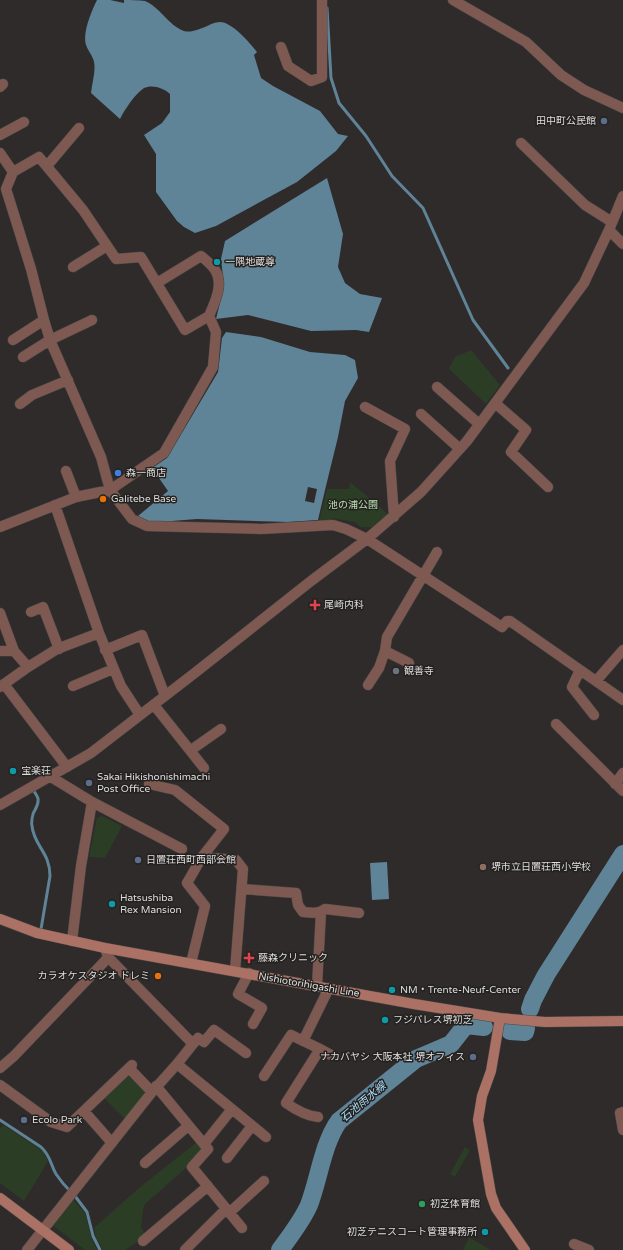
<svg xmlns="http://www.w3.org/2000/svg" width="623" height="1250" font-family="'Varela Round','Noto Sans JP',sans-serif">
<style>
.green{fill:#2c3d26}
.water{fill:#5f8397;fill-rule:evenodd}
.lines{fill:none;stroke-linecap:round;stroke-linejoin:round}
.stream{stroke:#5f8397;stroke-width:3}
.river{stroke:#5f8397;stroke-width:18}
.street-casing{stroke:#4a4746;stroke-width:11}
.secondary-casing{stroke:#4a4746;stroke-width:11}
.street{stroke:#7d5951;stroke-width:10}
.secondary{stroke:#aa7164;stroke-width:10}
.service-dot{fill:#5c6f8a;stroke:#242220;stroke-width:1.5}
.culture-dot{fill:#0f9aa8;stroke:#242220;stroke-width:1.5}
.shop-dot{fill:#3f7fe0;stroke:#242220;stroke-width:1.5}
.food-dot{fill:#e8710a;stroke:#242220;stroke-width:1.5}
.health-dot{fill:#e0444e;stroke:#242220;stroke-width:1.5}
.worship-dot{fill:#6b7280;stroke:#242220;stroke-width:1.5}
.education-dot{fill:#8d6e63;stroke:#242220;stroke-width:1.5}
.leisure-dot{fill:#2e9e5b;stroke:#242220;stroke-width:1.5}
.labels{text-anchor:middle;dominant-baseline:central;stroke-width:3;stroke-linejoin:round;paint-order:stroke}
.poi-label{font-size:10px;fill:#dfdddc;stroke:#242220;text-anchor:start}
.park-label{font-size:10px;fill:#bae1ae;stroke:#242220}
.street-label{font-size:10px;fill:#dfdddc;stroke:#242220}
.water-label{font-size:11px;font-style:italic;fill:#acdefb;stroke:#242220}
</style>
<rect width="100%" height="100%" fill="#2e2b2a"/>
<path class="green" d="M 471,350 L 500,385 L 486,404 L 449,369 L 455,357 Z
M 350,482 L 388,514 L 372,527 L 361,527 L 355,522 L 332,518 L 331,521 L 319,522 L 327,489 L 349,489 Z
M 102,816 L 122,826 L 105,858 L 89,857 L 97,818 Z
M 127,1076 L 131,1076 L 145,1091 L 145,1095 L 125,1119 L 104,1098 Z
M 3,1125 L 39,1148 L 44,1152 L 48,1161 L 24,1201 L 0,1183 L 0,1129 Z
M 197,1142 L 201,1146 L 202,1151 L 186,1168 L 145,1204 L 143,1209 L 141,1227 L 145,1235 L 136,1243 L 125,1250 L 103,1250 L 96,1238 L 94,1228 L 140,1187 Z
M 465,1147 L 467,1148 L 467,1149 L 470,1150 L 455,1177 L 450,1174 Z
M 71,1197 L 85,1213 L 91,1237 L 97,1250 L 85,1250 L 51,1224 Z
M 469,1238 L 470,1238 L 491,1250 L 463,1250 Z"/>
<path class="water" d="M 97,0 L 110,0 L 124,3 L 124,0 C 131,0 139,0 145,1 C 160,7 168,25 184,31 C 192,33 198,29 205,27 C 209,25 215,22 220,22 C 232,22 250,43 257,52 L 254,55 L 261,78 L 273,86 L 320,111 L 338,134 L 348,136 L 336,151 L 297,182 L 216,226 L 195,233 L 184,227 L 177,221 L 156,192 L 156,154 L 144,135 L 162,123 L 170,112 L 170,94 C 164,88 152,84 144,88 C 135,94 125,109 120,119 L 91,93 C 92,83 96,71 94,62 C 93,56 88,51 86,45 C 82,33 92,10 97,0 Z
M 327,178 L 343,234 L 338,267 L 345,283 L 360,294 L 382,298 L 369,332 L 356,330 L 311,331 L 248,315 L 216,319 L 224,286 L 221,259 L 225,241 Z
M 226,332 L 261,337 L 310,352 L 345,355 L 355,360 L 358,378 L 345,401 L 338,437 L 325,490 L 318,520 L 288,522 L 197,519 L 147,523 L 138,516 L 168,491 L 152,468 L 167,458 L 218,372 L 222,338 ZM 308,487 L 317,489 L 314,503 L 305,501 Z
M 387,862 L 389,899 L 372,900 L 370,863 Z"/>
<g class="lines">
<path class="stream" d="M 327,8 L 331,78 L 339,103 L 366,136 L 392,176 L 423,208 L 473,320 L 508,368
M 34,791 C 35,793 38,797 38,799 C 39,805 35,809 33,814 C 32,818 31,822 32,826 C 34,846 50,852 50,876 L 41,929
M 0,1120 L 41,1147 C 51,1156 50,1164 56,1174 C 60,1180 65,1186 70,1191
M 75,1196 L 87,1212 L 93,1236 L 100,1250"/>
<path class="river" d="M 530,1009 L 533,1000 L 546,975 L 623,854
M 510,1031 L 525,1032 L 526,1028
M 280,1250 C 290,1236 302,1221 309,1205 C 319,1179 323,1143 339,1121 L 416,1059 L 451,1044 L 466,1025 L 484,1027"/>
<g class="street-casing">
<path id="street" d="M 453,0 L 526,42 L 561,75 L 584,90 L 623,108
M 281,47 L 288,66 L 311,81 L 322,77 L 322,0
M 0,87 L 3,84
M 0,135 L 24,122
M 521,143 L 585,205 L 612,222
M 0,153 L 13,172 L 6,189 L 31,269 L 44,320 L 50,340 L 101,457 L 110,490 L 164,453 L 213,367 L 216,332 L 209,316 L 185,330 L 141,257 L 116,259 L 83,210 L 39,157 L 13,172
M 47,166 L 79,128
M 609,230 L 623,244
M 73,267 L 107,246
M 157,283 L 201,256 C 206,260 212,265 215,270 C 224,284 215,302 209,316
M 13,340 L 44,320
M 23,357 L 50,340 L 92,320
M 437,387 L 479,424
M 495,403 L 526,430 L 511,452 L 548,487
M 20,404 L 32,395 L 68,380
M 365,407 L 405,429 L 390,461 L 394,517
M 421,414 L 460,449
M 66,471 L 76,497
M 55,505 L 99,633
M 0,527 L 76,497 L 110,490 L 132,519 L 147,526 L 261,529 L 333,525 L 346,529 L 367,539 L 502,627 L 507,621 L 510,621 L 623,700
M 31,612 L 43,607 L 59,649
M 0,613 L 14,651 L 28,667
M 105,650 L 142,635 L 165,696
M 0,651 L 14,651
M 385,651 L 409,663
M 580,670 L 572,687 L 594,715
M 596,681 L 623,650
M 4,684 L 67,767
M 368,685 L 379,668 L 385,651 L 387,637 L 437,552
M 73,686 L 113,669
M 0,687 L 28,667 L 57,649 L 99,633 L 121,686 L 140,715
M 154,705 L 204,768
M 556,724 L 623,791
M 191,750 L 221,729
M 51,777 L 92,802 L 182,849
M 149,784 L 175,790 L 224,829 L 202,857 L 187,883 L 205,906 L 191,963
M 615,784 L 623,773
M 0,805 L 91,753 L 196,672 L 311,581 L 367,539 L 421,492 L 467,441 L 584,283 L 609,230 L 623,196
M 202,857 L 236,860 L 243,869 L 235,971
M 242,889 L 296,893 L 298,905 L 303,912 C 311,913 318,914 325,909 L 359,913
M 72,941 L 81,866 L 92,802
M 249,973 L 238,994 L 262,1008 L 253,1024
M 317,986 L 321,912
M 303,1041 L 329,988
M 193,1044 L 198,1038 L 204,1042 L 214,1030 L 246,1053
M 320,1049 L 331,1055
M 177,1064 L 266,1137
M 0,1068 L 14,1056 L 104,962 L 108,957 L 106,951
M 129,1068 L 152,1092
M 264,1076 L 291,1035 L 320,1049 L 286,1103 C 296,1110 306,1116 318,1117
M 0,1085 L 51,1122 L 67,1127 L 132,1065
M 156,1086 L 208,1149 L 192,1167 L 242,1228
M 84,1111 L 112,1143
M 623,1112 L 620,1113 L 623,1130
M 204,1144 L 232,1109
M 227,1158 L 252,1126
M 145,1163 L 188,1126
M 229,1213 L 264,1181
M 143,1241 L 208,1186
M 574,1244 L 589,1250
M 27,1250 L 152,1092 L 177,1064 L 193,1044 L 108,957
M 185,1250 L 226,1209"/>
</g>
<g class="secondary-casing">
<path id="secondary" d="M 0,919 L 37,933 L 105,948 L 414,1004 L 500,1018 L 545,1022 L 623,1021
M 500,1018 L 491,1071 L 482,1096 L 478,1120 L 491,1194 L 496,1208 L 525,1250
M 0,1198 L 69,1250"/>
</g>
<use href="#street" class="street"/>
<use href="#secondary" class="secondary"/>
</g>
<g class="service-dot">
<circle cx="604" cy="121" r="4"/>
<circle cx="89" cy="783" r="4"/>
<circle cx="138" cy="860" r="4"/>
<circle cx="473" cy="1057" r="4"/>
<circle cx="24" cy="1120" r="4"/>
</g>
<g class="culture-dot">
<circle cx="217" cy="262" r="4"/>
<circle cx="13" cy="771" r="4"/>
<circle cx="112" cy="904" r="4"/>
<circle cx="392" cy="990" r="4"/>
<circle cx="385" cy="1020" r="4"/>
<circle cx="485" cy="1232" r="4"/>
</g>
<circle class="shop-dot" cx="118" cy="473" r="4"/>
<g class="food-dot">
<circle cx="103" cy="499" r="4"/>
<circle cx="158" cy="976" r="4"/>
</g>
<g class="health-dot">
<path d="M313 599h4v4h4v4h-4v4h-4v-4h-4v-4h4z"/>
<path d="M247 952h4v4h4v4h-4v4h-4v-4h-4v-4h4z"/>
</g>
<circle class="worship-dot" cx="396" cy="671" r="4"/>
<circle class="education-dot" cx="483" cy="867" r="4"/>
<circle class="leisure-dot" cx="422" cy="1204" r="4"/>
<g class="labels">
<g class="poi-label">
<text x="596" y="121" text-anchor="end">田中町公民館</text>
<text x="225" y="262">一隅地蔵尊</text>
<text x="126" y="473">森一商店</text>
<text x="111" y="499">Galitebe Base</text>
<text x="324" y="605">尾崎内科</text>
<text x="404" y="671">観善寺</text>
<text x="21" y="771">宝楽荘</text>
<text x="97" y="777">Sakai Hikishonishimachi<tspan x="97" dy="12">Post Office</tspan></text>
<text x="146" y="860">日置荘西町西部会館</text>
<text x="491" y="867">堺市立日置荘西小学校</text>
<text x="120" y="898">Hatsushiba<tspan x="120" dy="12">Rex Mansion</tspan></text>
<text x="258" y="958">藤森クリニック</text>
<text x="150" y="976" text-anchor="end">カラオケスタジオ ドレミ</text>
<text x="400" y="990">NM・Trente-Neuf-Center</text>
<text x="393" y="1020">フジパレス堺初芝</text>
<text x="465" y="1057" text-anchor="end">ナカバヤシ 大阪本社 堺オフィス</text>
<text x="32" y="1120">Ecolo Park</text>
<text x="430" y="1204">初芝体育館</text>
<text x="477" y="1232" text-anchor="end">初芝テニスコート管理事務所</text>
</g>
<g class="park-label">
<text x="353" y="505">池の浦公園</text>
</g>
<g class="street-label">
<text transform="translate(309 985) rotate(10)">Nishiotorihigashi Line</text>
</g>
<g class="water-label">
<text transform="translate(363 1102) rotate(-40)">石池雨水線</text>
</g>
</g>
</svg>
